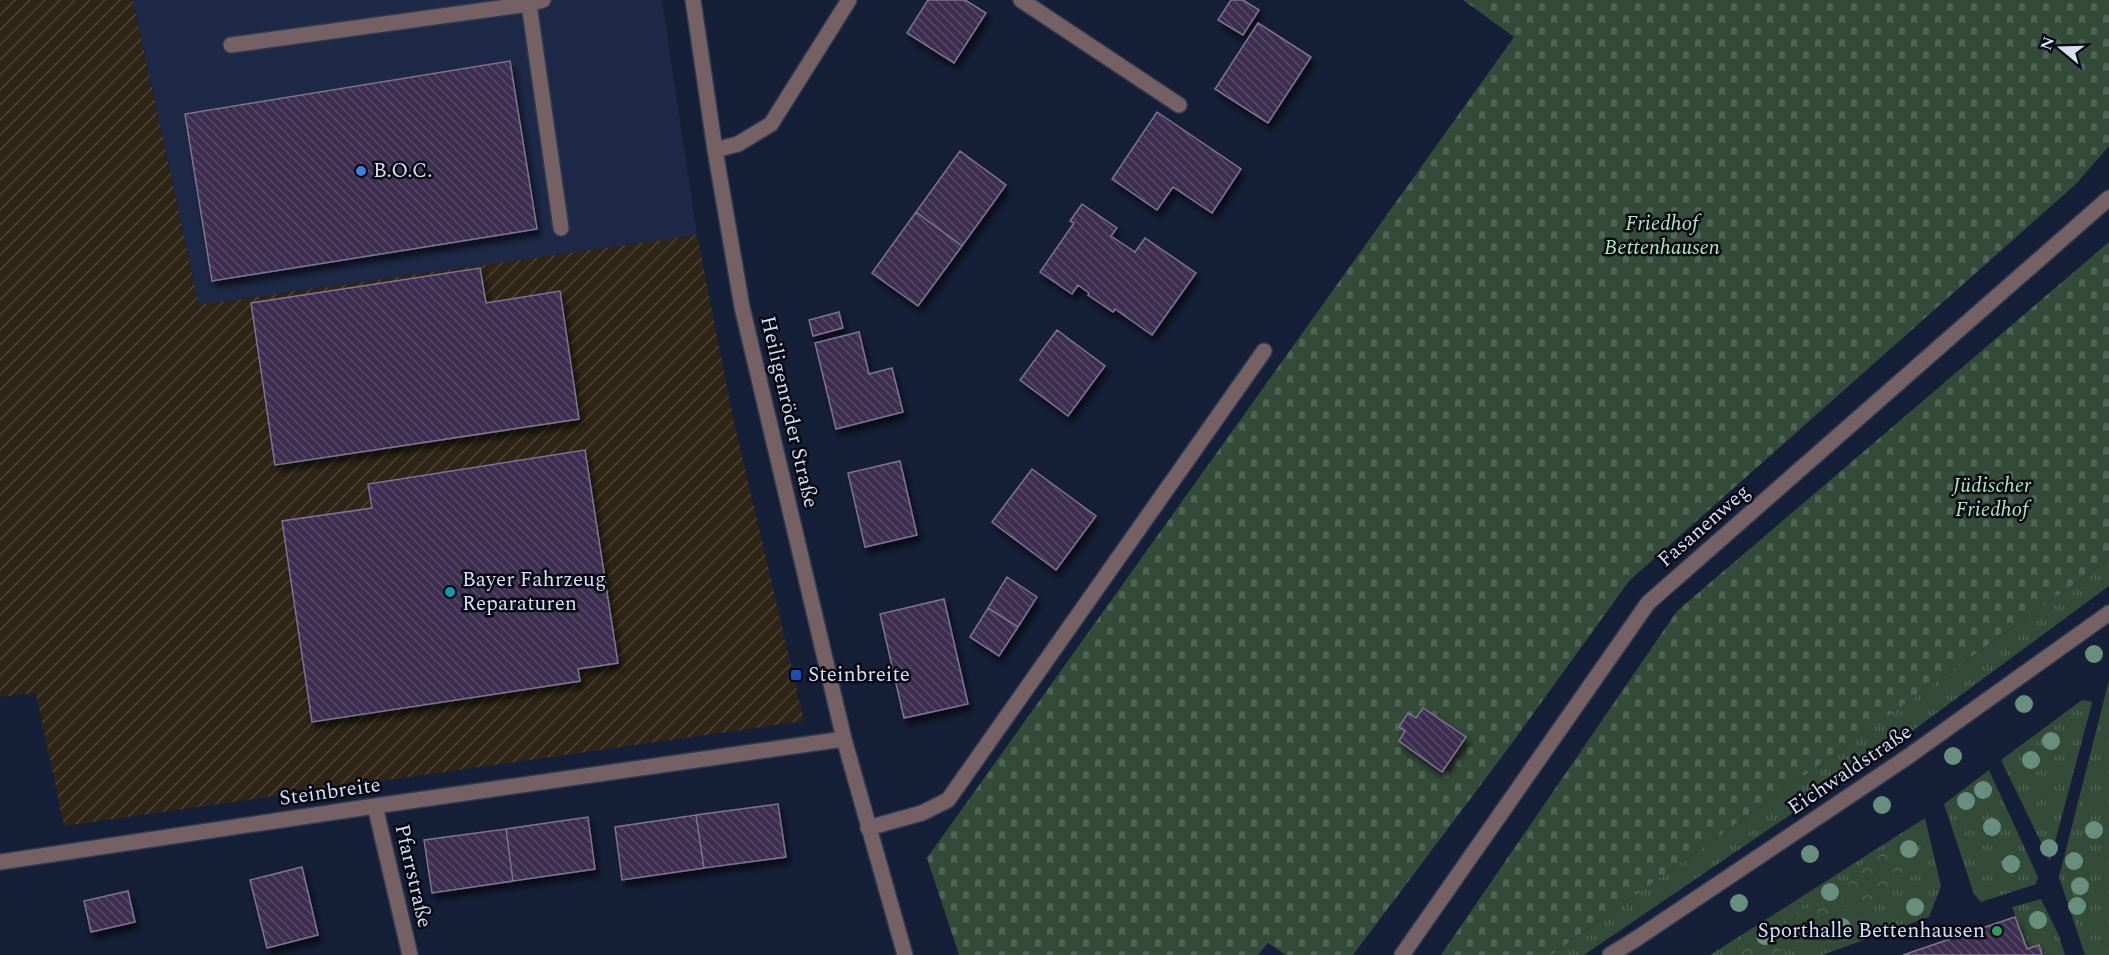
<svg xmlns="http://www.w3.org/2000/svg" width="2109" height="955" font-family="Spectral,serif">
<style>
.built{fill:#1d2946}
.industrial{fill:url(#industrial-furrows)}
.grass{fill:url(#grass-tufts)}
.forest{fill:url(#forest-crowns)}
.cemetery{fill:url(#cemetery-stones)}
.building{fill:url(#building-back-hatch);stroke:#807391;stroke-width:1.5;filter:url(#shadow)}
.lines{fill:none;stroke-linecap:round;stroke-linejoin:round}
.minor-casing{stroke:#303a51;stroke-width:18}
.minor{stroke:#756064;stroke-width:15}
.tree{fill:#688e7e}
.shop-dot{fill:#3f7fe0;stroke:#060914;stroke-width:2}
.culture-dot{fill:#0f9aa8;stroke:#060914;stroke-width:2}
.transit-dot{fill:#1a4fb4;stroke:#060914;stroke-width:2}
.leisure-dot{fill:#2e9e5b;stroke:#060914;stroke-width:2}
.labels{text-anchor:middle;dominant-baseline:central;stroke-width:5;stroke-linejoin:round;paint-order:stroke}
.poi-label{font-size:21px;fill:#d7dff0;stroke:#060914;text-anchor:start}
.park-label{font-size:21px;font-style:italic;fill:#ace9b9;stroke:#060914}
.street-label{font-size:21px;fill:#d7dff0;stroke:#060914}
</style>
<defs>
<pattern id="industrial-furrows" width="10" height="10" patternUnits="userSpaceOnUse" patternTransform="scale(1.5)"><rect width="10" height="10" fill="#2f2516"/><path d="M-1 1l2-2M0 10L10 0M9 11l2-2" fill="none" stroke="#4c4438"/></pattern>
<pattern id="grass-tufts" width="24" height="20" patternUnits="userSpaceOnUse" patternTransform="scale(1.5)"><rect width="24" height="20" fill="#334b38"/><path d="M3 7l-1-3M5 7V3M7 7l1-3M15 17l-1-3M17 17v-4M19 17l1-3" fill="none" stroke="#506455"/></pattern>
<pattern id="forest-crowns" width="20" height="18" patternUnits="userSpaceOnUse" patternTransform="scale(1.5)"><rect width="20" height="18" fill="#334b38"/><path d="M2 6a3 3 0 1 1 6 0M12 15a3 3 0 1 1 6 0" fill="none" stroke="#506455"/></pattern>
<pattern id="cemetery-stones" width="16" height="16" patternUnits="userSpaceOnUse" patternTransform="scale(1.5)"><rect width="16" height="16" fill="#334b38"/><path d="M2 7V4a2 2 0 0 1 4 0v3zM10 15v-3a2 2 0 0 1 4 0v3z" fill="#506455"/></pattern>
<pattern id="building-back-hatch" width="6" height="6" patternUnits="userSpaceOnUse" patternTransform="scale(1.5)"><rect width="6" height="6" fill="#3c2d4f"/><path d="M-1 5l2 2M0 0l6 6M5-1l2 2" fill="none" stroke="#574b69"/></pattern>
<filter id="shadow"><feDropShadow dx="3.5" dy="6" stdDeviation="3" flood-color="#0009"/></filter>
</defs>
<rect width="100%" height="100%" fill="#151f37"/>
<path class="built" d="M 133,0 L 662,0 L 697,235 L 199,305 Z"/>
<path class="industrial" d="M 0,0 L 133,0 L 199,305 L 697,235 L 732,413 L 804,721 L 64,826 L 36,693 L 0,697 Z"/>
<path class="grass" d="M 2109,559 L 2109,586 L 1896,743 L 1584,955 L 1551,955 Z
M 2109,680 L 2109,955 L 2085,955 L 2059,877 Z
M 2082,700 L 2090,701 L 2092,703 L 2050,861 L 2001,760 Z
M 1989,770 L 2038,877 L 2036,884 L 1981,902 L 1974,894 L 1944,804 Z
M 1925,818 L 1941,886 L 1929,917 L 1822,955 L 1710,955 Z
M 2041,899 L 2059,936 L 2065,955 L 2042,955 L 2039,945 L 2027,949 L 2012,907 Z"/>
<path class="forest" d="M 1897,846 L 1905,854 L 1908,865 L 1900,881 L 1872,900 L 1849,908 L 1829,921 L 1809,945 L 1781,951 L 1779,955 L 1723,955 L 1734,946 L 1745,943 L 1753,948 L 1776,941 L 1791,914 L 1809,907 L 1835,903 L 1845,895 L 1853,872 L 1878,851 Z"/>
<path class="cemetery" d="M 1463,0 L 2109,0 L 2109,146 L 2076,184 L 1629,581 L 1507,750 L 1353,955 L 1286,955 L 1268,943 L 1258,955 L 959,955 L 927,858 L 1514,37 Z
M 2109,242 L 2109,559 L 1551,955 L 1441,955 L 1677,611 Z"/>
<path class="building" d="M 928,0 L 965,0 L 986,13 L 954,63 L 907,33 Z
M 1231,0 L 1243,0 L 1259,10 L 1243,35 L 1218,20 Z
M 1258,23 L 1311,57 L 1268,123 L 1215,89 Z
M 510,61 L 537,229 L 212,281 L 185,114 Z
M 1157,112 L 1241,169 L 1212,213 L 1173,187 L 1157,210 L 1112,179 Z
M 960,151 L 1006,185 L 962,246 L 916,212 Z
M 1082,204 L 1117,228 L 1111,236 L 1135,252 L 1145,238 L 1196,273 L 1152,335 L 1115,309 L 1113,312 L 1088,295 L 1089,293 L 1078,285 L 1072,294 L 1040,272 L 1074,223 L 1070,221 Z
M 916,212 L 962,246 L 918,306 L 872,273 Z
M 480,268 L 486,303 L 560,291 L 579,419 L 275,465 L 251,303 Z
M 839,312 L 843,328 L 813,336 L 809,320 Z
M 1057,330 L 1105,366 L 1068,416 L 1020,380 Z
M 859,332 L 869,374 L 892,368 L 903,412 L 836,429 L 815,343 Z
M 585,450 L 618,663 L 578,669 L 580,681 L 312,722 L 282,521 L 372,508 L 368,484 Z
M 900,461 L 917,535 L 865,547 L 848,473 Z
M 1032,469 L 1096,516 L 1056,570 L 992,522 Z
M 1007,577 L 1037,597 L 1018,627 L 988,608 Z
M 944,599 L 968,704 L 904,718 L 880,614 Z
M 988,608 L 1018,627 L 999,656 L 970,637 Z
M 1423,708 L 1466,737 L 1442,772 L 1399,741 L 1405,731 L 1399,727 L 1408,713 L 1416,718 Z
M 778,804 L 786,857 L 704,868 L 696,815 Z
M 696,815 L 704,868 L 622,880 L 615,827 Z
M 588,817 L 595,869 L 513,881 L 506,829 Z
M 506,829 L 513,881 L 432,893 L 424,840 Z
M 302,867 L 318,935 L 267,948 L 250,880 Z
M 128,891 L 135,922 L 91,932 L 84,901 Z
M 2015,917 L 2027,949 L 2039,945 L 2042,955 L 1903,955 Z"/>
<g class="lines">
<g class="minor-casing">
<path id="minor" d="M 693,0 L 715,150 L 742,307 L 844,739 L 905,955
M 1021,0 L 1179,105
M 529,4 L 561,228
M 231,45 L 529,4 L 543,0
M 715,150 L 738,144 L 771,124 L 849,0
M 375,806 L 410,955
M 868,828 L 922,813 L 948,800 L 1264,351
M 0,862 L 375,806 L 844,739
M 1402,955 L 1648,603 L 2109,198
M 1610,955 L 1636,939 L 1906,758 L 2109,613"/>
</g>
<use href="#minor" class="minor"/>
</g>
<g class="tree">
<circle cx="2094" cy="654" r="9"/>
<circle cx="2024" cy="704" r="9"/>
<circle cx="2051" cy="741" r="9"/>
<circle cx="1953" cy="756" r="9"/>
<circle cx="2031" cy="760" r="9"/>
<circle cx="1983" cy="790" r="9"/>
<circle cx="1966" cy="801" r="9"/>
<circle cx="1882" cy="805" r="9"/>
<circle cx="1992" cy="827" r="9"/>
<circle cx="2094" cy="830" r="9"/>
<circle cx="2049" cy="848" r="9"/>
<circle cx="1909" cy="849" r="9"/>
<circle cx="1810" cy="854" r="9"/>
<circle cx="2074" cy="861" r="9"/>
<circle cx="2011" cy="864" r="9"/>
<circle cx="2080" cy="886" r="9"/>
<circle cx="1830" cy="892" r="9"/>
<circle cx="1739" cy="903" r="9"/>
<circle cx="2077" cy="906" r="9"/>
<circle cx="1915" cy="907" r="9"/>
<circle cx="2038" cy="920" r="9"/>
<circle cx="1842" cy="927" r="9"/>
<circle cx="1765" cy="936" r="9"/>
</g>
<circle class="shop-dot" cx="361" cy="171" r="6"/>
<circle class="culture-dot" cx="450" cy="592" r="6"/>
<rect class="transit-dot" x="790" y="669" width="12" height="12" rx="3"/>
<circle class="leisure-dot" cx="1997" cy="931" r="6"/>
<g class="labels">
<g class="poi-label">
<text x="373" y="171">B.O.C.</text>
<text x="462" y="580">Bayer Fahrzeug<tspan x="462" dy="24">Reparaturen</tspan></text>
<text x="808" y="675">Steinbreite</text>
<text x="1985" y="931" text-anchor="end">Sporthalle Bettenhausen</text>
</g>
<g class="park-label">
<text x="1662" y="224">Friedhof<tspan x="1662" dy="24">Bettenhausen</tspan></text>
<text x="1992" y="486">Jüdischer<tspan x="1992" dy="24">Friedhof</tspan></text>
</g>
<g class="street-label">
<text transform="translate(789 412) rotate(77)">Heiligenröder Straße</text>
<text transform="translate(1704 526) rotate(-41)">Fasanenweg</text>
<text transform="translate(1850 770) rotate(-34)">Eichwaldstraße</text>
<text transform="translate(330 792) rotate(-8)">Steinbreite</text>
<text transform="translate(413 876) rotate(77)">Pfarrstraße</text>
</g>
</g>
<g transform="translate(2061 48) rotate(289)" stroke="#060914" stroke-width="4.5" paint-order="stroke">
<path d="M0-4.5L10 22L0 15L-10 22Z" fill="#d7dff0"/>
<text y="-9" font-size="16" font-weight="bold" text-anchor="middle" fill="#d7dff0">N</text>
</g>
</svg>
